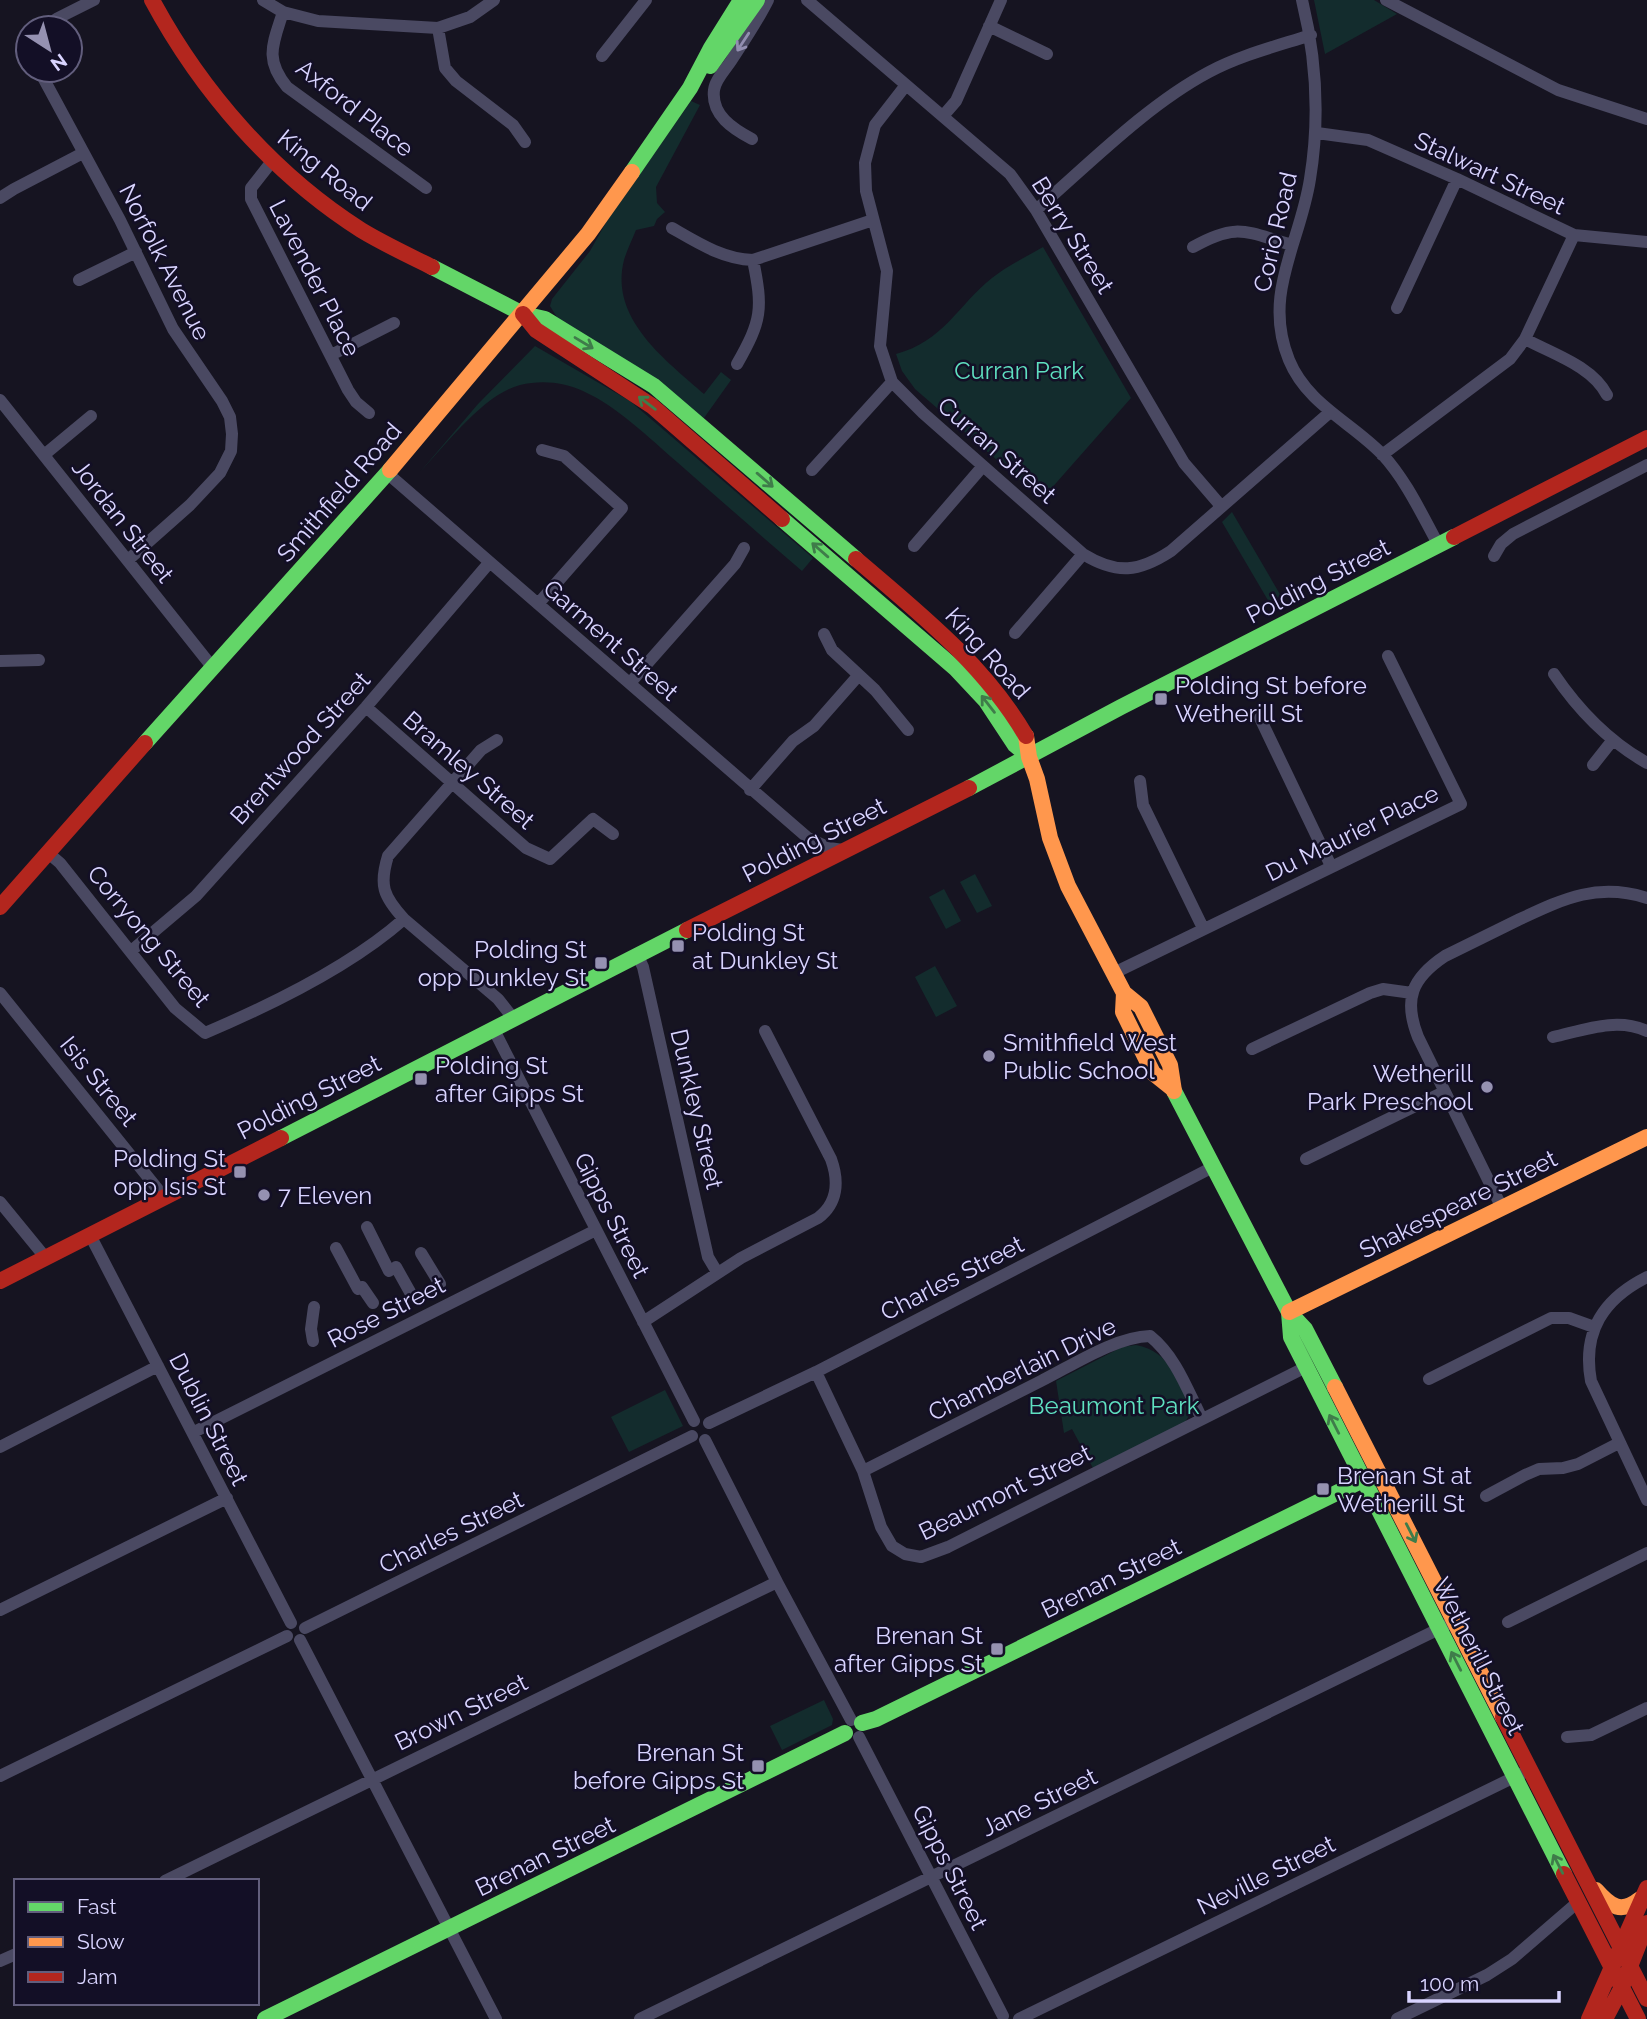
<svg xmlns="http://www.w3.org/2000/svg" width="1647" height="2019" font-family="Raleway,sans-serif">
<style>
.green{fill:#132c2d}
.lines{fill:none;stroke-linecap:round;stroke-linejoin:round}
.street{stroke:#4a4962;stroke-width:12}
.fast{stroke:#63d668;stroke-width:16}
.slow{stroke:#ff974d;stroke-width:16}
.jam{stroke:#b3261e;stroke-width:16}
.oneway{stroke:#928eb0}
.oneway2{stroke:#3f7c4a}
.poi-dot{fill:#9591b1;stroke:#130f26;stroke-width:2.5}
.labels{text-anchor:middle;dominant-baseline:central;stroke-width:5;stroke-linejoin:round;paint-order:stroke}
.street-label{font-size:24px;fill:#d9d4ff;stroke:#130f26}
.park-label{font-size:24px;fill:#5fe0c0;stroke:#130f26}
.poi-label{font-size:24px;fill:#d9d4ff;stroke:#130f26;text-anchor:start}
</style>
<rect width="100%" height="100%" fill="#161421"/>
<path class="green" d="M 1314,0 L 1374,0 L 1397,14 L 1325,54 Z
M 691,101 L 700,105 L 656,187 L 657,203 L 665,212 L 657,219 L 654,226 L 636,230 C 632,240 627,250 624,260 C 609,319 666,360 704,394 L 721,372 L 731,380 L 704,418 L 558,319 L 550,306 L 552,299 L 590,251 L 608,219 Z
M 1043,247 L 1131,398 L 1042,499 L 915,389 L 902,371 L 896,354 C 944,341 957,306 992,278 C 1007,266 1026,257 1043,247 Z
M 535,346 L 630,401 L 813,558 L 802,571 C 760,535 718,498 677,462 C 648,437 618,407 583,391 C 564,382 541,380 520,385 C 483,395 447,444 420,472 L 478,404 Z
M 1232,512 L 1281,596 L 1269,602 L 1222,522 Z
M 975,874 L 992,906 L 977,913 L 960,882 Z
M 944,889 L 961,921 L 946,929 L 929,897 Z
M 935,966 L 957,1006 L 936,1017 L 915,977 Z
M 1136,1345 C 1171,1351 1178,1383 1192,1411 L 1185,1422 L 1093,1468 L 1072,1429 L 1064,1433 L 1056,1381 L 1122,1347 Z
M 665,1390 L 683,1426 L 629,1452 L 611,1417 Z
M 824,1700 L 833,1719 L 832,1725 L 782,1750 L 770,1726 Z"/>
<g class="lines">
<path class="street" d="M 263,0 L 283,12 L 318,21 L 438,28 L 470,17 L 494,0
M 807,0 L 1010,174 L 1036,210 L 1184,463 L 1221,506
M 1302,0 C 1317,61 1320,118 1310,179 C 1300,244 1262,294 1289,360 C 1307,404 1351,422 1382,454 C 1406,480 1421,513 1438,544
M 1386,0 L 1558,90 L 1647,119
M 283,12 C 273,44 264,59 287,87 L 426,188
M 989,26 L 1047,54
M 43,28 L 58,18 L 94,0
M 438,28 L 445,68 L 456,81 L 513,125 L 525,142
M 602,56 L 646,0
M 39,70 L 120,220 L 173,329 L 222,401 L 230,417 L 232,434 L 231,451 L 220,473 L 190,505 L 128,560
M 906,85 L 875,125 L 865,163 L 866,191 L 887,271 L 880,346 L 892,382 L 923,413 L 1083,554 C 1117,575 1139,572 1171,551 L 1329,413
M 943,116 L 956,101 L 1001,0
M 1317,133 L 1368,140 L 1457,179 L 1574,235 L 1647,242
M 752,139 C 733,129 711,115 714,90 C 715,80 725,70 731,61 C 744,41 757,22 768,0
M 273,160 L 251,188 L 251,199 L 348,390 L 356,402 L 369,413
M 0,198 L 14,189 L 83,153
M 1036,210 C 1089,164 1147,105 1209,72 C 1241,55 1277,46 1311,35
M 672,228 C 698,243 723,259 753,260 L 873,220
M 1193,247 C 1237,222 1246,232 1292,245
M 79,280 L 136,252
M 1397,308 L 1457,179
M 1525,339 C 1553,354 1592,366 1607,395
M 331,355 L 394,323
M 737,364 C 762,320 763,309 753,260
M 0,400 L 213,668
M 44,455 L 91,416
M 1382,455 L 1510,359 L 1525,339 L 1574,235
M 812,470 L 892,382
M 387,473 L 808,838 L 829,848 L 843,850
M 914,546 L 983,466
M 1494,556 L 1501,544 L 1513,534 L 1647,465
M 538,604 L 622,508 L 564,456 L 542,450
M 1015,633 L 1083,554
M 824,634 L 832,650 L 875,690 L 908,730
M 0,661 L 39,660
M 1554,674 C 1579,711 1608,741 1647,763
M 630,683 L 735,564 L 744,548
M 366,707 L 526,848 L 550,859 L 593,819 L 613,834
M 1260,718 L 1331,866
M 497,740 L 481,750 L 388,856 C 379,885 383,896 404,919 L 498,999 L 513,1018
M 1593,765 L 1612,741
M 1140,781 L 1143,805 L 1203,928
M 750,790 L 793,741 L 814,726 L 858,676
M 47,852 L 60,863 L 175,1008 L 205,1033 C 271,1005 351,966 404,919
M 131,951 L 196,896 L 366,707 L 489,563
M 637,954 L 643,967 L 708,1257 L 717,1272
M 1114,973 L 1461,804 L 1388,656
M 0,993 L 164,1197
M 493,1028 L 694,1421
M 1553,1037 C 1584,1030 1617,1017 1647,1031
M 1252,1049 L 1370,993 L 1383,989 L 1412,993
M 1306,1159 L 1444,1092
M 0,1202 L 45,1257
M 1502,1208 L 1418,1037 C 1403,999 1412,978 1445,956 C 1469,944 1494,932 1518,920 C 1563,899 1597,882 1647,898
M 367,1227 L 389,1271
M 90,1235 L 291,1623
M 336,1248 L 358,1289
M 421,1253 L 440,1284
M 396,1267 L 410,1292
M 1647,1277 C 1603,1299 1582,1332 1591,1381 L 1647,1500
M 362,1287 L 373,1303
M 643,1322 L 741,1258 L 818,1218 C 838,1203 839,1181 831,1159 L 765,1031
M 313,1341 L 311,1329 L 314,1307
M 816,1372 L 863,1471 L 881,1527 L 892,1546 L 905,1554 L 921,1557 L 948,1547 L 1306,1367
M 1429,1379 L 1551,1318 L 1569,1318 L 1594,1327
M 709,1423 L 816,1372 L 1213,1167
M 194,1432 L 596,1230
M 705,1440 L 777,1582 L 851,1720
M 0,1447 L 158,1366
M 863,1471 C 923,1441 982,1411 1041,1381 C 1073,1365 1115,1337 1150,1336 C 1176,1357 1187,1389 1202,1419
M 1486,1496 L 1525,1475 L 1539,1469 L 1563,1468 L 1578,1464 L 1619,1443
M 0,1610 L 227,1498
M 1508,1622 L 1647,1553
M 305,1628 L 692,1436
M 300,1640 L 496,2019
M 859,1737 L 1003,2016
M 1567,1737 L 1591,1735 L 1647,1708
M 0,1776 L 287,1636
M 165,1881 L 777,1582
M 0,1961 L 16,1954
M 640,2019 L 1445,1626
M 1019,2019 L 1531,1769
M 1397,2019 L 1487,1975 L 1512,1959 L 1578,1902"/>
<path class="fast" d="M 710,66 L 757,0
M 632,172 L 690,88 L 711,48 L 741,0
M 432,267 L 523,314 L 545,319 L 654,386 L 856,559
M 782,519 L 956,669 L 986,701 L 1015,745 L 1029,757
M 145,743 L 390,470
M 969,788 L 1121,707 L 1454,537
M 1174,1091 L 1289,1312 L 1305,1329 L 1335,1387
M 281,1138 L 687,930
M 1289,1312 L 1291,1337 L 1564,1874
M 862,1723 L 876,1719 L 1371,1476
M 265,2019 L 845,1733"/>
<path class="slow" d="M 390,470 L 588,234 L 632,172
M 1026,736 L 1029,757 L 1037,779 L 1050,838 L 1068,886 L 1124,993 L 1141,1007 L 1170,1065 L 1174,1091
M 1124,993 L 1123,1012 L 1153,1073 L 1173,1089
M 1289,1312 L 1647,1137
M 1335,1387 L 1503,1717
M 1596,1890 C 1611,1907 1621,1914 1640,1899"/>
<path class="jam" d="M 152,0 C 201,91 273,174 361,230 C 384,244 408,255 432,267
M 523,314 L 536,330 L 652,406 L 782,519
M 1454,537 L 1647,438
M 856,559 C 919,613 984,664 1026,736
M 0,907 L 145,743
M 687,930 L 969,788
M 0,1281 L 281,1138
M 1503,1717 L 1647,1999
M 1564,1874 L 1638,2019
M 1589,2019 L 1647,1888
M 1605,2019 L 1622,1987 L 1647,1923"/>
</g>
<defs><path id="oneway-shaft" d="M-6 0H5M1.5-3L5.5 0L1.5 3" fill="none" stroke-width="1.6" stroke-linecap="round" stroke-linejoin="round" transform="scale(1.75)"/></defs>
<use class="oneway" href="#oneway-shaft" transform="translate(743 42) rotate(123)"/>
<g class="oneway2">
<use href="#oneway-shaft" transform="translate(584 343) rotate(31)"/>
<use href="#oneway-shaft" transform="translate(647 403) rotate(-143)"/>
<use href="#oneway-shaft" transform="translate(765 480) rotate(41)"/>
<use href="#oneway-shaft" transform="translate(820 550) rotate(-139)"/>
<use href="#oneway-shaft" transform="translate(988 704) rotate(-128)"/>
<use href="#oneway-shaft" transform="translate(1334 1424) rotate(-117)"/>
<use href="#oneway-shaft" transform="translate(1411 1533) rotate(63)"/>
<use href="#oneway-shaft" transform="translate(1456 1661) rotate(-117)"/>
<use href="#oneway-shaft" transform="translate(1558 1864) rotate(-117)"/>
</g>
<g class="poi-dot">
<rect x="1154" y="692" width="14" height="14" rx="3.5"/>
<rect x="671" y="939" width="14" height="14" rx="3.5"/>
<rect x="594" y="956" width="14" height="14" rx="3.5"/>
<circle cx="989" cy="1056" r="7"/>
<rect x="414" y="1072" width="14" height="14" rx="3.5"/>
<circle cx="1487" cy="1087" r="7"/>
<rect x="233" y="1165" width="14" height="14" rx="3.5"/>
<circle cx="264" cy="1195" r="7"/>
<rect x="1316" y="1482" width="14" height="14" rx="3.5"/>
<rect x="990" y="1642" width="14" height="14" rx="3.5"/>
<rect x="751" y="1759" width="14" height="14" rx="3.5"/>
</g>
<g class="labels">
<g class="street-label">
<text transform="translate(355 108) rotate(38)">Axford Place</text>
<text transform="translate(325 170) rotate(39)">King Road</text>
<text transform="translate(1490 173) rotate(25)">Stalwart Street</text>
<text transform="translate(1275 232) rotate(-77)">Corio Road</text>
<text transform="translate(1073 235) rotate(58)">Berry Street</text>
<text transform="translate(165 262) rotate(63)">Norfolk Avenue</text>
<text transform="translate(315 278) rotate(63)">Lavender Place</text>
<text transform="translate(997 450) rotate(41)">Curran Street</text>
<text transform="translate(339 492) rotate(-49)">Smithfield Road</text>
<text transform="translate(123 521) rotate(52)">Jordan Street</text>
<text transform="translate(1318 581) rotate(-27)">Polding Street</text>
<text transform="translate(611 640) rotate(41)">Garment Street</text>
<text transform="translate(988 653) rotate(48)">King Road</text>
<text transform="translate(300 748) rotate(-48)">Brentwood Street</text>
<text transform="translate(469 770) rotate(41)">Bramley Street</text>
<text transform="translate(1352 833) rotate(-26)">Du Maurier Place</text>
<text transform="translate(814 840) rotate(-27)">Polding Street</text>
<text transform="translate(149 936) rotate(50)">Corryong Street</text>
<text transform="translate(99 1081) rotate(51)">Isis Street</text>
<text transform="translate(309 1097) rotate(-27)">Polding Street</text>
<text transform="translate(697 1109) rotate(77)">Dunkley Street</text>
<text transform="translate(1458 1204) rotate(-26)">Shakespeare Street</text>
<text transform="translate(612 1215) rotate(63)">Gipps Street</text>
<text transform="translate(952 1278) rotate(-27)">Charles Street</text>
<text transform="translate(386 1312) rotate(-27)">Rose Street</text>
<text transform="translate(1022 1369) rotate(-26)">Chamberlain Drive</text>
<text transform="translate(209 1419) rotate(63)">Dublin Street</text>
<text transform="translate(1005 1492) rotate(-26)">Beaumont Street</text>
<text transform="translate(451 1532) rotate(-26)">Charles Street</text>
<text transform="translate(1111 1578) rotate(-26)">Brenan Street</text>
<text transform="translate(1479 1656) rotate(63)">Wetherill Street</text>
<text transform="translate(461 1712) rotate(-26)">Brown Street</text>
<text transform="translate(1039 1802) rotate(-26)">Jane Street</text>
<text transform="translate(545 1856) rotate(-26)">Brenan Street</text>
<text transform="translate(950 1867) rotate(63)">Gipps Street</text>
<text transform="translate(1266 1875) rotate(-26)">Neville Street</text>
</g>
<g class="park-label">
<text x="1019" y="370">Curran Park</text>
<text x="1114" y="1405">Beaumont Park</text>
</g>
<g class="poi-label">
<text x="1175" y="685">Polding St before<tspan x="1175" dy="28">Wetherill St</tspan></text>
<text x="692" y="932">Polding St<tspan x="692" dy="28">at Dunkley St</tspan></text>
<text x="587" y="949" text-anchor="end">Polding St<tspan x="587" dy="28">opp Dunkley St</tspan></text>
<text x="1003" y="1042">Smithfield West<tspan x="1003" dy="28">Public School</tspan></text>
<text x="435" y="1065">Polding St<tspan x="435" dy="28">after Gipps St</tspan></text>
<text x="1473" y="1073" text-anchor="end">Wetherill<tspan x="1473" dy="28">Park Preschool</tspan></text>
<text x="226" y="1158" text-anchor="end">Polding St<tspan x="226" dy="28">opp Isis St</tspan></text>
<text x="278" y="1195">7 Eleven</text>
<text x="1337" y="1475">Brenan St at<tspan x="1337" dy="28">Wetherill St</tspan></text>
<text x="983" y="1635" text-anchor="end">Brenan St<tspan x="983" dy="28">after Gipps St</tspan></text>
<text x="744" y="1752" text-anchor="end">Brenan St<tspan x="744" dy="28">before Gipps St</tspan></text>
</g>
</g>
<rect x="14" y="1879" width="245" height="126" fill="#130f26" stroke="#625e7d" stroke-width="2"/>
<rect x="28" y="1902" width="35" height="10" fill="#63d668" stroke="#625e7d" stroke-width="2"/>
<text x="77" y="1914" font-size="21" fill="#d9d4ff">Fast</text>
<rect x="28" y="1937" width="35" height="10" fill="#ff974d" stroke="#625e7d" stroke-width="2"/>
<text x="77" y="1949" font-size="21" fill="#d9d4ff">Slow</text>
<rect x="28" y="1972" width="35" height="10" fill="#b3261e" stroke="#625e7d" stroke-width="2"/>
<text x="77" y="1984" font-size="21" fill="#d9d4ff">Jam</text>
<g transform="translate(49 49) rotate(144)"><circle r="33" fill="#130f26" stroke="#625e7d" stroke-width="2"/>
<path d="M0-5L12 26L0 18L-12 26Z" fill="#9591b1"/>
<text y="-10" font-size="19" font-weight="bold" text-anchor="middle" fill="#d9d4ff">N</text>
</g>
<path d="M1409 1991v10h150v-10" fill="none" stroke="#d9d4ff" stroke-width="3.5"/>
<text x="1420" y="1991" font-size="21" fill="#d9d4ff" stroke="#130f26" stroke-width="5" paint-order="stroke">100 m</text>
</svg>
